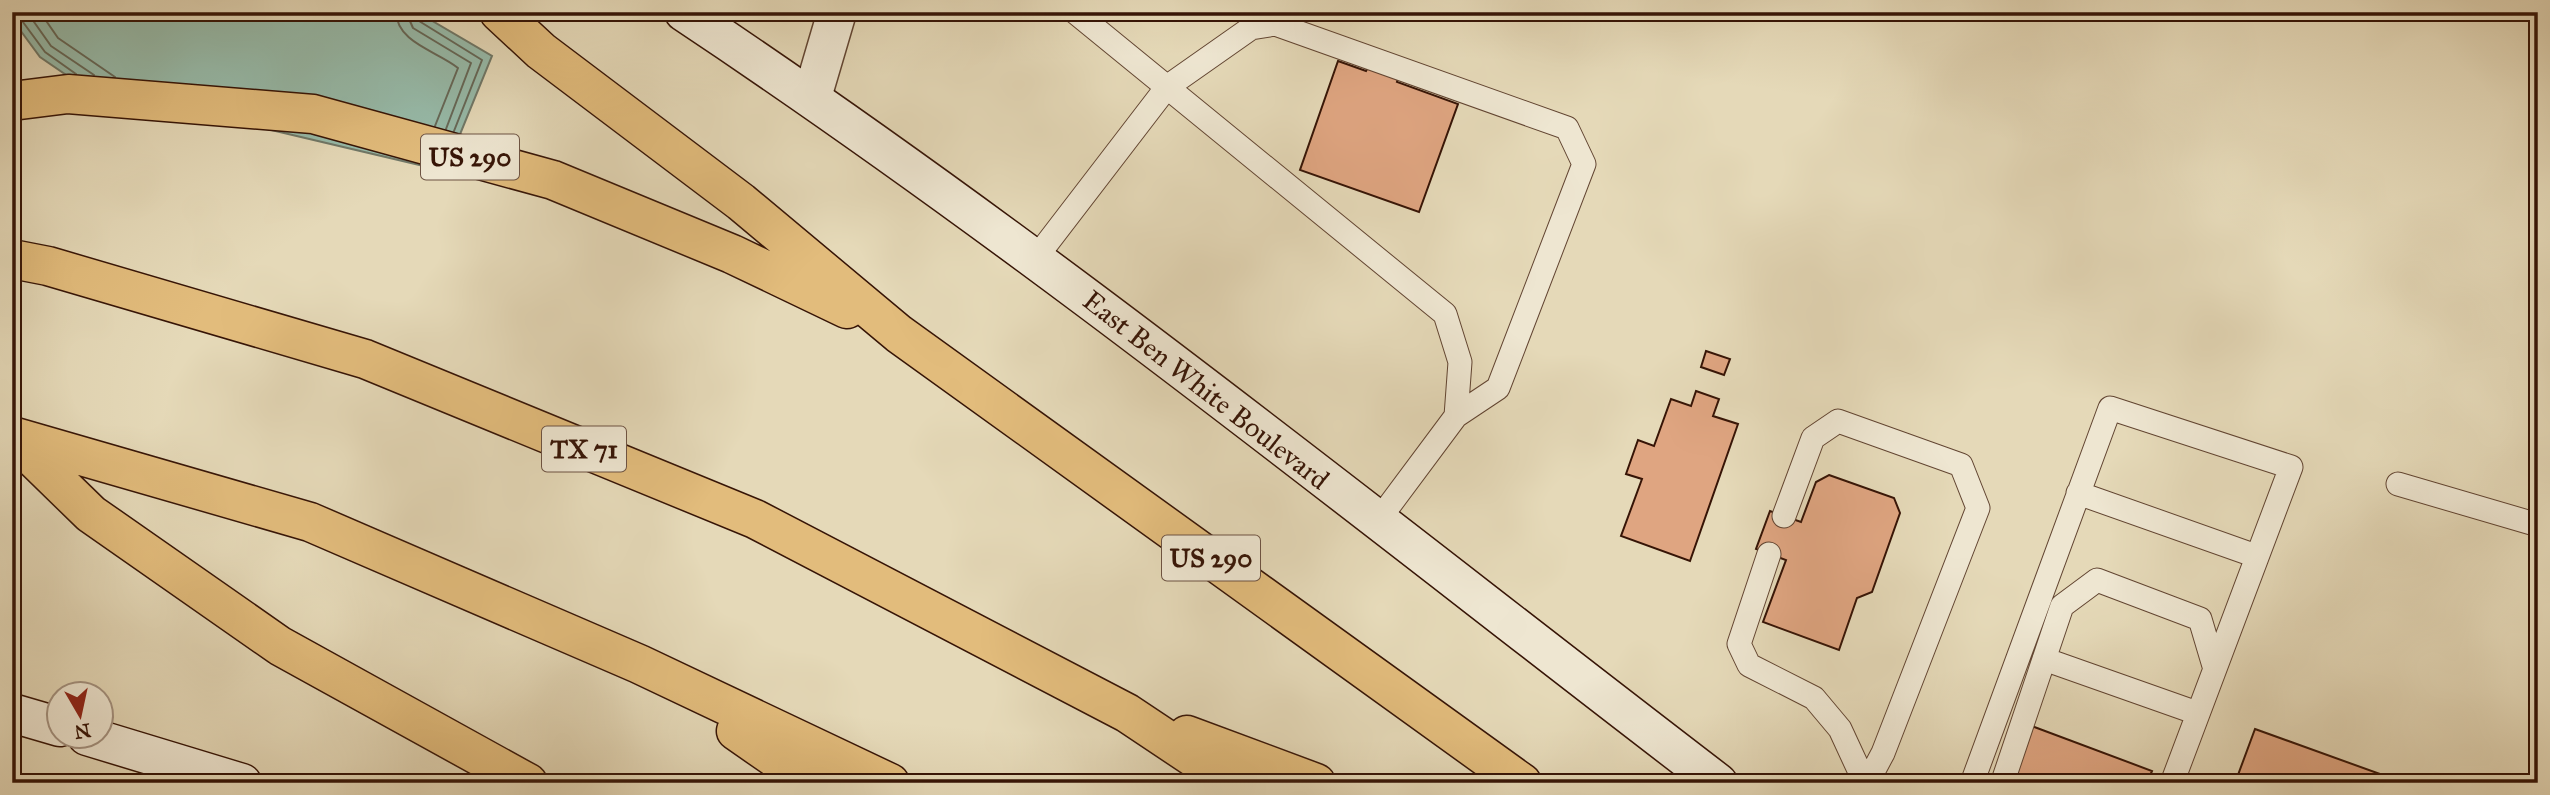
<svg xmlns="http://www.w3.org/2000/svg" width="2550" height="795" font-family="'IM FELL Great Primer',serif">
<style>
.water{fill:#97bbaa;stroke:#707868;stroke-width:2}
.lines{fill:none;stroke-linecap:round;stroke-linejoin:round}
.shore{stroke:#666858;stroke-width:2}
.building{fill:#dfa581;stroke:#361406;stroke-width:2}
.service-casing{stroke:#624532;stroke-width:25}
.minor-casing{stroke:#624532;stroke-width:41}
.secondary-casing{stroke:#361406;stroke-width:41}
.motorway-casing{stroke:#361406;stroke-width:41}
.service{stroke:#eee6d1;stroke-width:23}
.minor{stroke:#eee6d1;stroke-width:38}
.secondary{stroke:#eee6d1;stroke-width:38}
.motorway{stroke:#e2bc7c;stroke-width:38}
.labels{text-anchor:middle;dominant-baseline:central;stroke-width:5;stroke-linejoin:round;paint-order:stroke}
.shield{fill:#eee6d1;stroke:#6d5343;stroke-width:2}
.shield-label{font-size:26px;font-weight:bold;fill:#361406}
.street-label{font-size:28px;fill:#361406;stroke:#eee6d1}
</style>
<rect width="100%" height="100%" fill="#e5d9b8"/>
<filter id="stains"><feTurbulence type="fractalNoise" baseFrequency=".00286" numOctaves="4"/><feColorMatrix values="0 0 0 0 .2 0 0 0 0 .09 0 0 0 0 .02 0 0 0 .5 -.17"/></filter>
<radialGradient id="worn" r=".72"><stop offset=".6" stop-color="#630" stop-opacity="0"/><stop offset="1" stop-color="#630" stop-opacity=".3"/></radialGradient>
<path class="water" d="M 12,12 L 417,12 L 492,56 L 445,171 L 267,129 L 113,107 L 40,57 L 12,19 Z"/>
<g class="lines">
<path class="shore" d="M 27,12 L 51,46 L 94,75
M 40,12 L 58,38 L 115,77
M 396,12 C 397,43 437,51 458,68 L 435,126
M 406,12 L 413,28 L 471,63 L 446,129
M 415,12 L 419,21 L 482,60 L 454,131
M 12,16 L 20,18 L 45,52 L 76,74"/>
</g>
<path class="building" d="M 1338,61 L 1366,71 L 1369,65 L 1399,75 L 1397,82 L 1458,104 L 1419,212 L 1300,170 Z
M 1706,351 L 1730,359 L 1724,375 L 1701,367 Z
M 1696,391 L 1719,399 L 1713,416 L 1738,424 L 1690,561 L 1621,536 L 1642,479 L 1626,474 L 1638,440 L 1654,446 L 1671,399 L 1691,406 Z
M 1829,475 L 1894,498 L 1900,513 L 1872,592 L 1857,598 L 1839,650 L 1763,622 L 1786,560 L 1756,549 L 1770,511 L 1801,522 L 1816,482 Z
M 2029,725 L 2152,771 L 2147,783 L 2011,783 Z
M 2255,729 L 2405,783 L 2235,783 Z"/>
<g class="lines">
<g class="service-casing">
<path id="service" d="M 1075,12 L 1445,314 L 1460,362 L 1456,416 L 1377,522
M 1035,259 L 1167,87 L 1251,28 L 1275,24 L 1567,128 L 1584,164 L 1498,388 L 1456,416
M 2398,484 L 2538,525
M 2078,493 L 2256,556
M 1784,516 L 1813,438 L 1838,421 L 1961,465 L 1978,508 L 1883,753 L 1867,783
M 1769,554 L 1739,644 L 1749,665 L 1814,698 L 1840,729 L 1865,783
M 2044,659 L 2197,713
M 2003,781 L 2062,606 L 2097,580 L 2200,619 L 2214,666
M 1972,783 L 2110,408 L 2291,467 L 2172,783"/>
</g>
<g class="minor-casing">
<path id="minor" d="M 812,97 L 837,12"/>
</g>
<g class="secondary-casing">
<path id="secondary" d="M 684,12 C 1042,250 1377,522 1718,783
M 12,713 L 60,727
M 87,736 L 242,783"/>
</g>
<g class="motorway-casing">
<path id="motorway" d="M 499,12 L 541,51 L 741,202 L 899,334 L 1522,783
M 12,101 L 68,94 L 313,114 L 553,180 L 732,254 L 847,309
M 12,259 L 48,266 L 365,359 L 755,519 L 1127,713 L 1232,783
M 12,436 L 310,522 L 639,664 L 890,783
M 14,439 L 91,514 L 280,646 L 528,783
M 736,731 L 811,783
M 1187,735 L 1316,783"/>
</g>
<use href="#service" class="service"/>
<use href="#minor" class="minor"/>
<use href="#secondary" class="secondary"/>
<use href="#motorway" class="motorway"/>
</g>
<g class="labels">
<g class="shield">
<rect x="421" y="134.5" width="98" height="45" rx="5"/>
<rect x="542" y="426.5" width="84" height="45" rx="5"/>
<rect x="1162" y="535.5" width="98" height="45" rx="5"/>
</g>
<g class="shield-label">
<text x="470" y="157">US 290</text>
<text x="584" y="449">TX 71</text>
<text x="1211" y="558">US 290</text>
</g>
<g class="street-label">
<text transform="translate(1206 390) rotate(38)">East Ben White Boulevard</text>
</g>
</g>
<rect width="2550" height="795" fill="none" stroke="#e5d9b8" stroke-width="42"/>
<rect x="14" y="14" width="2522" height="767" fill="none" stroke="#361406" stroke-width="3.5"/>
<rect x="21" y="21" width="2508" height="753" fill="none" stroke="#361406" stroke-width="2"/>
<g transform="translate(80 715) rotate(171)"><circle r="33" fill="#eee6d1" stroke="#a49280" stroke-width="2"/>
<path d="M0-5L12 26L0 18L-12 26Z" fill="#8f2418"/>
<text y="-10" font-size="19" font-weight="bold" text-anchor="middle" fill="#361406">N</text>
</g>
<rect width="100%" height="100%" filter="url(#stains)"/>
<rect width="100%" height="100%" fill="url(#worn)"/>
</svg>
